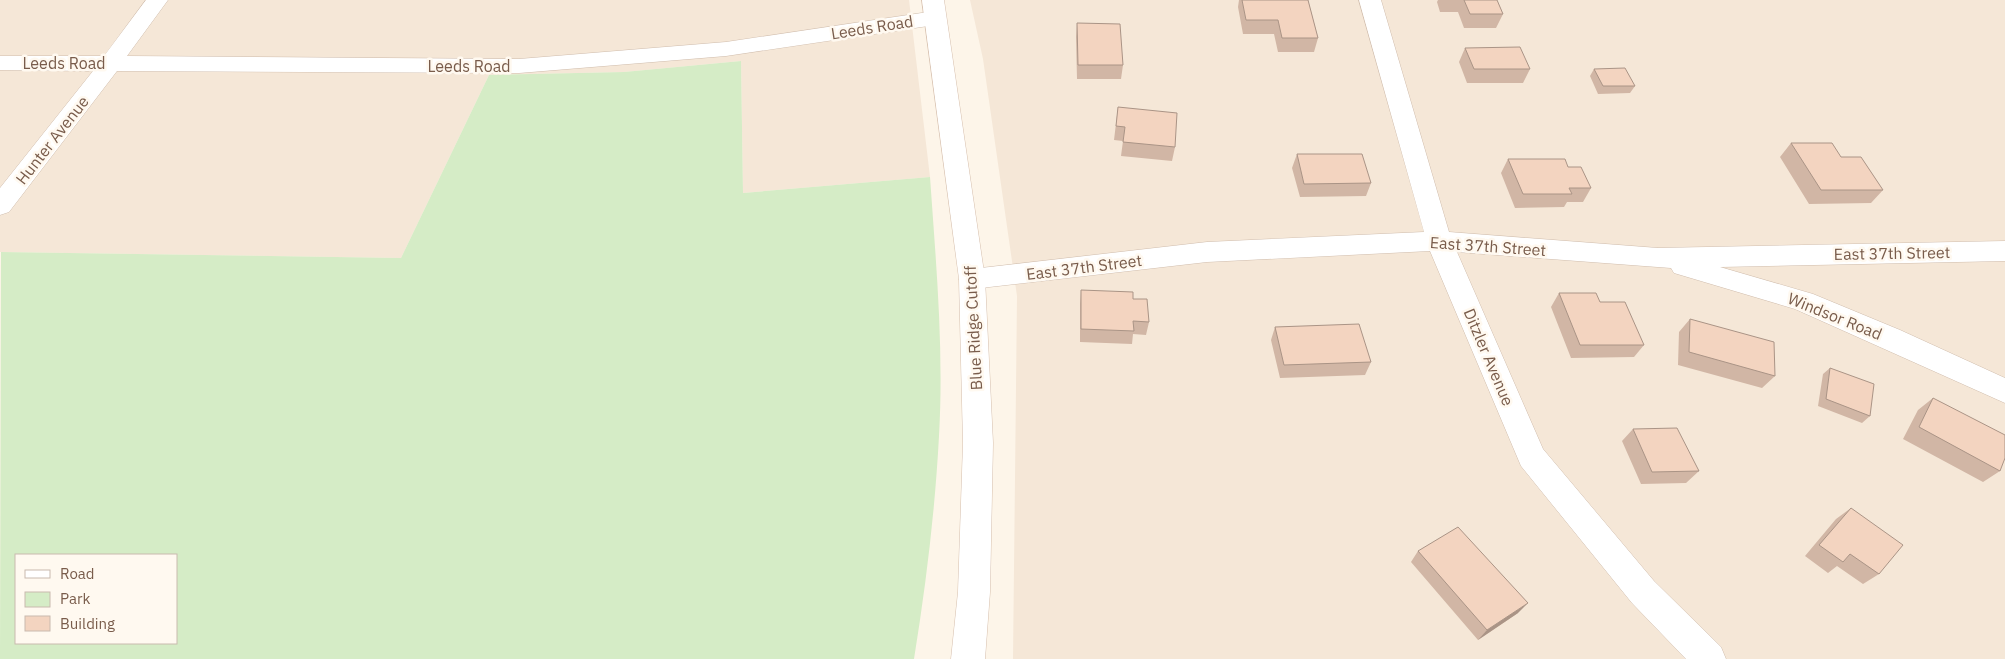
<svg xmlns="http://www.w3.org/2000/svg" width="2005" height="659" font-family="'IBM Plex Sans',sans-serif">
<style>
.residential{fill:#f5e7d7}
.green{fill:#d5ecc6;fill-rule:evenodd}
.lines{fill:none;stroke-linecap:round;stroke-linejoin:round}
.minor-casing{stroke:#d0bdad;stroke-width:1}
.secondary-casing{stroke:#d6bfad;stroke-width:1}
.minor{fill:#fff;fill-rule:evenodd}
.secondary{fill:#fff;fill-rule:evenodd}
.wall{fill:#d1b6a5}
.shaded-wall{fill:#aa9486}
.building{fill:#f3d4c0;stroke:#aa9486}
.labels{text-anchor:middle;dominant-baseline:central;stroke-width:5;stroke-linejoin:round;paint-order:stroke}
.street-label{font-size:16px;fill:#795c4b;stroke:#fff9f0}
</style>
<rect width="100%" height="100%" fill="#fdf5e9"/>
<path class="residential" d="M 0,0 L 909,0 L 930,177 L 743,193 L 741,61 L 624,72 L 489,75 L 401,258 L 0,252 Z
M 970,0 L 2005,0 L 2005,659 L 1013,659 L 1017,296 L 983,59 Z"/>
<path class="green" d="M 741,61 L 743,193 L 930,177 C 936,263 944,350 939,436 C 935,511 926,585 914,659 L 0,659 L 1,252 L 401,258 L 489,75 L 624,72 ZM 16,555 L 176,555 L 176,643 L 16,643 Z"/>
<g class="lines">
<g class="minor-casing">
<path id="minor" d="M 146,0 L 168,0 L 127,56 L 519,59 L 726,42 L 935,11 L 943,13 L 946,18 L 943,23 L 935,25 L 726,56 L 519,73 L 117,71 L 9,212 L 0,215 L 0,188 L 93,71 L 0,70 L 0,56 L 104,56 Z
M 1359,0 L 1381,0 L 1449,232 L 1658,248 L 2005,241 L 2005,261 L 1720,267 L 1813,294 L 1900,330 L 2005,378 L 2005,403 L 1795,309 L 1674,273 L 1671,268 L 1457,252 L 1543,449 L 1654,581 L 1721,647 L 1726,659 L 1686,659 L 1632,603 L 1521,466 L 1430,251 L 1207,262 L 972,289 L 963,286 L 959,279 L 963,272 L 972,269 L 1207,242 L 1424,232 Z"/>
</g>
<g class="secondary-casing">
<path id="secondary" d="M 922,0 L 944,0 L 985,279 L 993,443 L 990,592 L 985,659 L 951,659 L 958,592 L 963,443 L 959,279 Z"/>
</g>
<use href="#minor" class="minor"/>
<use href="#secondary" class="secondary"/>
</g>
<path class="wall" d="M 1239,0 L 1308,0 L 1318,38 L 1314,52 L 1278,52 L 1274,34 L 1243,34 L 1238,7 Z
M 1438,0 L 1497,0 L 1503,14 L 1496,28 L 1464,28 L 1458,12 L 1440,12 L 1437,2 Z
M 1077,23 L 1123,65 L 1121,79 L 1077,79 L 1076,37 Z
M 1465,48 L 1530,69 L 1523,83 L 1467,83 L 1459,62 Z
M 1594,69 L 1635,86 L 1630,93 L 1598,94 L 1590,76 Z
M 1118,107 L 1175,147 L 1172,161 L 1121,156 L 1123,141 L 1114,140 Z
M 1791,143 L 1841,157 L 1883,190 L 1871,203 L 1809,204 L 1780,157 Z
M 1297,154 L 1371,183 L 1366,196 L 1300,197 L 1292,168 Z
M 1508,159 L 1568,167 L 1591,188 L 1583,202 L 1567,202 L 1564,207 L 1515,208 L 1501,173 Z
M 1081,290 L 1133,299 L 1149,322 L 1146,335 L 1133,334 L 1132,344 L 1080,342 L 1080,304 Z
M 1559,293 L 1600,302 L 1644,345 L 1634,357 L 1571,358 L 1551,307 Z
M 1690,319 L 1775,376 L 1762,388 L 1678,365 L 1679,332 Z
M 1275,327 L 1371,362 L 1365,375 L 1280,378 L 1271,340 Z
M 1830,368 L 1870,416 L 1862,423 L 1818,406 L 1823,374 Z
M 1933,398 L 2000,471 L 1983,482 L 1903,439 L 1918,410 Z
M 1633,429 L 1699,471 L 1686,483 L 1641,484 L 1622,441 Z
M 1851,508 L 1879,574 L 1863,584 L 1837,566 L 1828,573 L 1805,556 L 1836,519 Z
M 1418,551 L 1518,613 L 1478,640 L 1411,562 Z"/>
<path class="shaded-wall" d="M 1528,603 L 1518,613 L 1478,640 L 1487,630 Z"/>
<path class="building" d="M 1242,0 L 1308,0 L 1318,38 L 1282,38 L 1278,20 L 1246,20 Z
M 1464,0 L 1497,0 L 1503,14 L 1470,14 Z
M 1077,23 L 1120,24 L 1123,65 L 1078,65 Z
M 1520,47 L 1530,69 L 1474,69 L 1465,48 Z
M 1625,68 L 1635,86 L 1603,86 L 1594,69 Z
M 1118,107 L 1177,113 L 1175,147 L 1123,142 L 1125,127 L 1116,126 Z
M 1791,143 L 1832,143 L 1841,157 L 1861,157 L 1883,190 L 1821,190 Z
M 1297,154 L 1362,154 L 1371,183 L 1304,184 Z
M 1508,159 L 1565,159 L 1568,167 L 1581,167 L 1591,188 L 1569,188 L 1572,194 L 1523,194 Z
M 1081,290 L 1133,292 L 1133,299 L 1147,299 L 1149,322 L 1133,321 L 1134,331 L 1081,329 Z
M 1559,293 L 1596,293 L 1600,302 L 1625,302 L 1644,345 L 1580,345 Z
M 1690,319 L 1774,342 L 1775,376 L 1689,352 Z
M 1359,324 L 1371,362 L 1284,365 L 1275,327 Z
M 1830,368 L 1874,384 L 1870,416 L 1826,399 Z
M 1933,398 L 2005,435 L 2005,458 L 2000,471 L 1919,427 Z
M 1677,428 L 1699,471 L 1652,472 L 1633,429 Z
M 1851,508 L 1903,545 L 1879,574 L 1850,554 L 1843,562 L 1819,545 Z
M 1458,527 L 1528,603 L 1487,630 L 1418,551 Z"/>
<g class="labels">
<g class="street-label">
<text transform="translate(872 27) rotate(-9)">Leeds Road</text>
<text x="64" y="63">Leeds Road</text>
<text x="469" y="66">Leeds Road</text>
<text transform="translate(52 140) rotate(-52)">Hunter Avenue</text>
<text transform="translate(1488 246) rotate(4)">East 37th Street</text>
<text transform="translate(1892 253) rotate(-1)">East 37th Street</text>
<text transform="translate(1084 267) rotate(-7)">East 37th Street</text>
<text transform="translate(1835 316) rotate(22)">Windsor Road</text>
<text transform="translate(973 328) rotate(-93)">Blue Ridge Cutoff</text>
<text transform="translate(1489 357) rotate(67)">Ditzler Avenue</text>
</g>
</g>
<rect x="15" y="554" width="162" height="90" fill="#fff9f0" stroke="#c9baae"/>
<rect x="25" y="570" width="25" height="8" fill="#ffffff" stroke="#c9baae"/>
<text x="60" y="579" font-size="15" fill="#795c4b">Road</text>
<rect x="25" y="592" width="25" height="15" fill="#d5ecc6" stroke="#c9baae"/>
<text x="60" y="604" font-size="15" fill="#795c4b">Park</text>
<rect x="25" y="616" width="25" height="15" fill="#f3d4c0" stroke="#c9baae"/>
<text x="60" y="629" font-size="15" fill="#795c4b">Building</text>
</svg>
